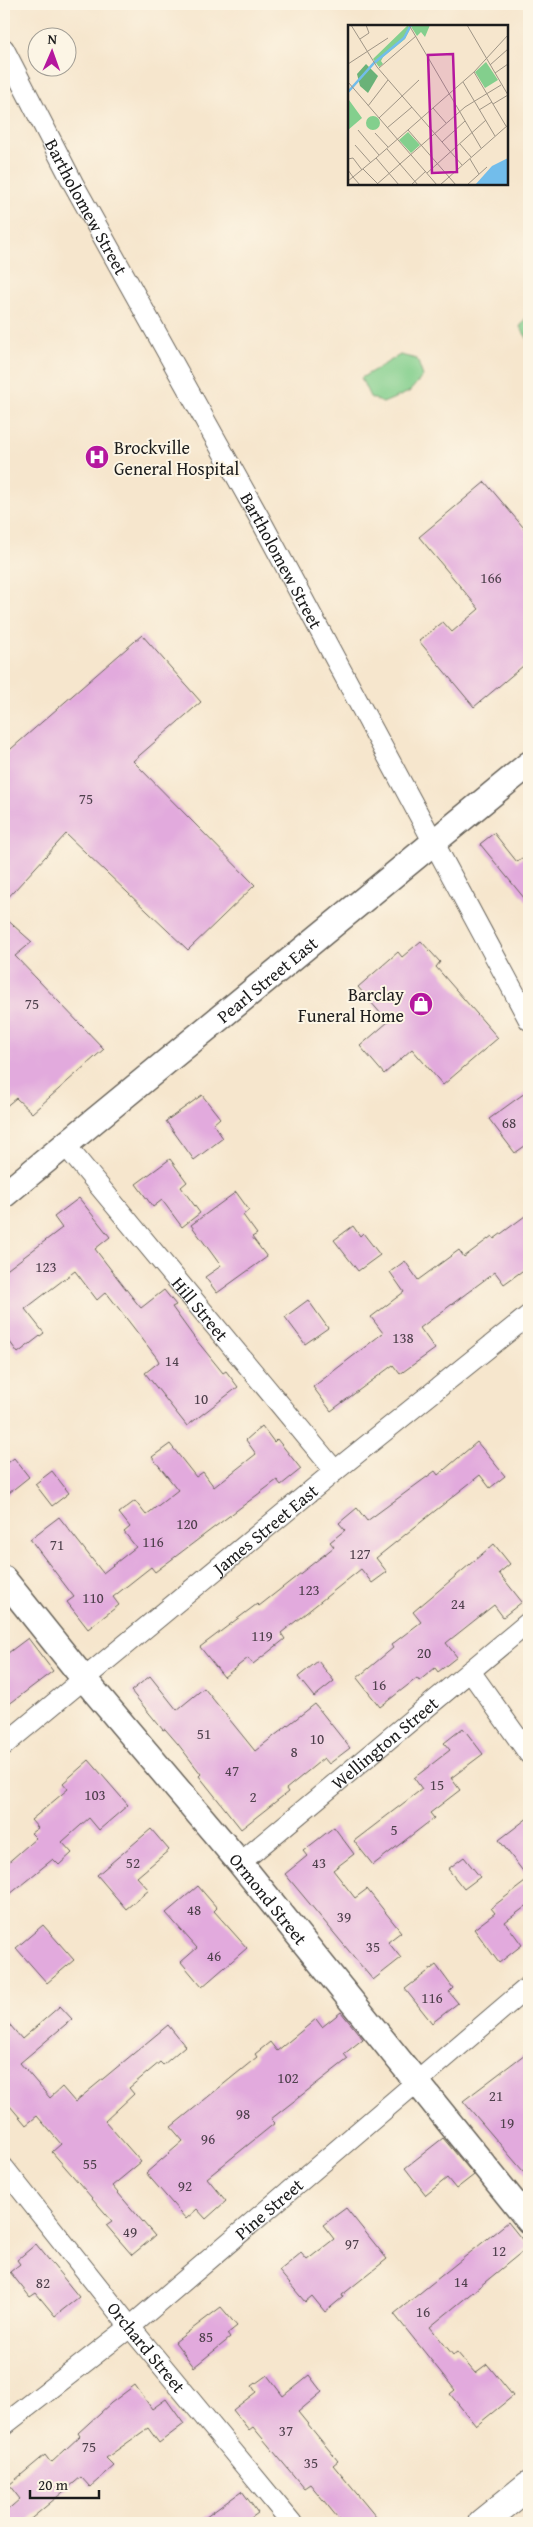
<svg xmlns="http://www.w3.org/2000/svg" width="533" height="2527" font-family="'Gentium Book Plus',serif">
<style>
.green{fill:#83cf8d;stroke:#507654}
.building{fill:#e2aadd}
.lines{fill:none;stroke-linecap:round;stroke-linejoin:round}
.minor-casing{stroke:#68635a;stroke-width:22}
.tertiary-casing{stroke:#68635a;stroke-width:28}
.primary-casing{stroke:#68635a;stroke-width:30}
.minor{stroke:#fff;stroke-width:20}
.tertiary{stroke:#fff;stroke-width:25}
.primary{stroke:#fff;stroke-width:28}
.labels{text-anchor:middle;dominant-baseline:central;stroke-width:4;stroke-linejoin:round;paint-order:stroke}
.number-label{font-size:15px;fill:#4e404c}
.street-label{font-size:18px;fill:#1c1c1c;stroke:#fcf5e5}
.poi-label{font-size:18px;fill:#1c1c1c;stroke:#fcf5e5;text-anchor:start}
.inset-river{fill:none;stroke:#72bdeb;stroke-width:2.5}
.inset-road{fill:none;stroke:#9f9586;stroke-width:1}
.view{fill:#b5179e;fill-opacity:0.15;stroke:#b5179e;stroke-width:2.5}
.inset-edge{fill:none;stroke:#1c1c1c;stroke-width:2.5}
</style>
<rect width="100%" height="100%" fill="#fcf5e5"/>
<filter id="ink" filterUnits="userSpaceOnUse"><feTurbulence type="fractalNoise" baseFrequency=".02" numOctaves="2"/><feDisplacementMap in="SourceGraphic" scale="10" xChannelSelector="R" yChannelSelector="G"/><feConvolveMatrix kernelMatrix="1 2 1 2 8 2 1 2 1" color-interpolation-filters="sRGB"/></filter>
<filter id="wash" filterUnits="userSpaceOnUse"><feTurbulence type="fractalNoise" baseFrequency=".0096" numOctaves="4" result="noise"/><feDisplacementMap in="SourceGraphic" scale="20" xChannelSelector="R" yChannelSelector="G"/><feGaussianBlur stdDeviation="1.12" result="paint"/><feColorMatrix in="noise" values="0 0 0 0 0 0 0 0 0 0 0 0 0 0 0 0 0 1.4 0 .05"/><feComposite in="paint" operator="in"/></filter>
<g filter="url(#wash)">
<rect width="100%" height="100%" fill="#f6e6cd"/>
<path class="green" d="M 529,313 L 529,341 L 520,327 Z
M 400,355 L 417,359 L 423,376 L 409,392 L 383,403 L 370,397 L 361,378 Z"/>
<g id="blocks">
<path class="building" d="M 485,482 L 529,534 L 529,661 L 474,707 L 419,641 L 443,622 L 452,632 L 479,609 L 419,537 Z
M 142,635 L 201,702 L 133,761 L 255,885 L 188,950 L 66,834 L 4,902 L 4,755 Z
M 494,833 L 517,862 L 529,852 L 529,904 L 480,844 Z
M 4,917 L 32,942 L 15,956 L 104,1049 L 32,1113 L 16,1098 L 4,1108 Z
M 421,941 L 440,962 L 436,967 L 498,1038 L 443,1085 L 412,1049 L 384,1074 L 360,1046 L 388,1022 L 358,987 L 398,952 L 402,957 Z
M 529,1090 L 529,1143 L 515,1153 L 489,1119 Z
M 202,1095 L 220,1118 L 213,1124 L 223,1138 L 194,1160 L 166,1121 Z
M 170,1159 L 187,1182 L 181,1187 L 200,1213 L 182,1227 L 162,1200 L 153,1207 L 136,1184 Z
M 236,1192 L 249,1210 L 243,1215 L 257,1234 L 252,1237 L 267,1257 L 217,1293 L 205,1277 L 221,1266 L 191,1225 Z
M 79,1198 L 110,1237 L 95,1249 L 136,1302 L 141,1308 L 164,1290 L 176,1305 L 172,1307 L 193,1336 L 223,1373 L 226,1371 L 238,1387 L 187,1426 L 145,1373 L 159,1362 L 157,1358 L 106,1292 L 97,1300 L 75,1271 L 25,1309 L 44,1333 L 18,1353 L 4,1334 L 4,1272 L 62,1228 L 54,1217 Z
M 529,1213 L 529,1266 L 504,1284 L 495,1272 L 420,1328 L 435,1349 L 400,1374 L 393,1365 L 331,1411 L 313,1387 L 383,1333 L 371,1317 L 404,1292 L 390,1272 L 405,1261 L 418,1280 L 459,1250 L 464,1257 L 492,1236 L 494,1239 Z
M 353,1226 L 360,1236 L 363,1233 L 380,1255 L 358,1271 L 334,1240 Z
M 308,1300 L 328,1328 L 305,1344 L 285,1317 Z
M 262,1426 L 274,1442 L 277,1439 L 301,1469 L 281,1485 L 277,1480 L 155,1572 L 151,1567 L 113,1597 L 119,1605 L 88,1629 L 67,1602 L 74,1597 L 30,1539 L 59,1517 L 103,1573 L 136,1547 L 124,1532 L 130,1527 L 119,1513 L 135,1501 L 146,1515 L 178,1490 L 152,1457 L 170,1444 L 196,1477 L 203,1472 L 214,1487 L 256,1454 L 246,1440 Z
M 477,1442 L 505,1476 L 490,1488 L 480,1475 L 376,1558 L 387,1572 L 372,1583 L 361,1569 L 281,1633 L 285,1639 L 266,1654 L 253,1664 L 248,1658 L 224,1677 L 200,1647 L 257,1604 L 259,1606 L 334,1547 L 330,1542 L 345,1530 L 339,1523 L 357,1508 L 367,1521 L 435,1471 L 438,1475 Z
M 14,1458 L 29,1477 L 4,1497 L 4,1466 Z
M 52,1471 L 69,1493 L 52,1506 L 35,1484 Z
M 494,1544 L 510,1564 L 499,1573 L 522,1602 L 503,1617 L 494,1605 L 446,1643 L 457,1657 L 438,1672 L 435,1668 L 419,1681 L 417,1678 L 380,1707 L 357,1678 L 393,1648 L 391,1645 L 421,1622 L 413,1612 Z
M 28,1638 L 53,1671 L 4,1708 L 4,1656 Z
M 318,1661 L 334,1681 L 314,1697 L 298,1677 Z
M 150,1676 L 177,1710 L 204,1688 L 255,1751 L 315,1704 L 350,1748 L 329,1764 L 324,1758 L 286,1789 L 288,1792 L 241,1829 L 199,1776 L 201,1774 L 178,1744 L 165,1729 L 163,1730 L 131,1691 Z
M 463,1728 L 483,1754 L 451,1778 L 460,1790 L 430,1813 L 434,1818 L 373,1865 L 354,1841 L 422,1789 L 414,1778 L 450,1750 L 444,1743 Z
M 89,1760 L 128,1805 L 99,1830 L 89,1818 L 62,1842 L 72,1853 L 59,1865 L 53,1859 L 4,1899 L 4,1866 L 36,1838 L 31,1833 L 38,1828 L 31,1820 L 68,1789 L 63,1783 Z
M 529,1817 L 529,1904 L 505,1922 L 522,1945 L 499,1963 L 474,1929 L 495,1913 L 491,1908 L 529,1879 L 499,1840 Z
M 334,1827 L 354,1854 L 333,1870 L 355,1898 L 367,1889 L 401,1932 L 388,1942 L 401,1958 L 373,1980 L 285,1874 L 307,1856 L 303,1851 Z
M 151,1829 L 169,1850 L 137,1877 L 149,1890 L 126,1909 L 97,1875 Z
M 464,1857 L 480,1877 L 464,1889 L 448,1869 Z
M 198,1886 L 217,1908 L 214,1911 L 247,1948 L 202,1987 L 181,1962 L 197,1948 L 166,1913 Z
M 43,1925 L 74,1960 L 47,1983 L 16,1948 Z
M 436,1965 L 453,1988 L 449,1992 L 458,2003 L 432,2023 L 405,1989 Z
M 60,2006 L 72,2019 L 20,2063 L 50,2098 L 62,2087 L 75,2102 L 168,2025 L 185,2046 L 163,2065 L 160,2062 L 129,2088 L 134,2094 L 105,2121 L 141,2162 L 112,2186 L 155,2236 L 132,2255 L 106,2225 L 112,2221 L 52,2152 L 61,2144 L 37,2116 L 26,2125 L 4,2099 L 4,2018 L 22,2039 Z
M 341,2012 L 363,2039 L 344,2054 L 348,2059 L 271,2119 L 275,2123 L 207,2178 L 226,2201 L 206,2219 L 197,2209 L 186,2219 L 146,2173 L 183,2141 L 171,2127 L 257,2057 L 255,2054 L 270,2042 L 277,2051 L 316,2019 L 322,2027 Z
M 529,2051 L 529,2178 L 463,2101 Z
M 443,2138 L 474,2175 L 456,2189 L 447,2178 L 426,2195 L 405,2168 Z
M 346,2208 L 387,2259 L 342,2295 L 343,2297 L 325,2312 L 312,2296 L 305,2302 L 279,2271 L 301,2253 L 307,2260 L 334,2239 L 323,2225 Z
M 508,2222 L 528,2247 L 430,2327 L 453,2355 L 457,2352 L 475,2373 L 487,2364 L 513,2396 L 476,2426 L 450,2394 L 455,2390 L 394,2314 Z
M 36,2244 L 79,2297 L 55,2316 L 36,2293 L 30,2297 L 10,2272 L 20,2264 L 17,2260 Z
M 221,2307 L 237,2326 L 227,2334 L 230,2338 L 194,2367 L 175,2342 Z
M 267,2375 L 283,2396 L 309,2375 L 322,2392 L 298,2412 L 338,2461 L 333,2465 L 381,2523 L 342,2523 L 310,2484 L 304,2488 L 253,2427 L 249,2430 L 233,2410 L 256,2392 L 252,2386 Z
M 135,2385 L 152,2409 L 166,2399 L 184,2424 L 159,2443 L 148,2428 L 106,2458 L 114,2466 L 90,2487 L 81,2477 L 26,2523 L 4,2523 L 4,2513 L 20,2499 L 9,2485 L 45,2455 L 51,2463 L 80,2436 L 78,2433 L 111,2403 Z
M 242,2491 L 258,2513 L 244,2523 L 198,2523 Z"/>
</g>
</g>
<g filter="url(#ink)">
<use href="#blocks" fill-opacity="0" stroke="#68635a" stroke-width="1"/>
<g class="lines">
<g class="minor-casing">
<g id="minor">
<path id="s1" d="M 4,49 L 73,183 L 260,519 L 529,1020"/>
<path id="s2" d="M 66,1146 L 335,1471"/>
<path d="M 470,1671 L 529,1754"/>
<path id="s3" d="M 4,1745 L 335,1471 L 529,1315"/>
<path id="s4" d="M 240,1863 L 529,1622"/>
<path id="s5" d="M 4,2168 L 130,2327 L 292,2523"/>
<path id="s6" d="M 4,2425 L 130,2327 L 529,1986"/>
</g>
</g>
<g class="tertiary-casing">
<g id="tertiary">
<path id="s7" d="M 4,1195 L 529,764"/>
<path id="s8" d="M 4,1579 L 85,1680 L 240,1863 L 529,2221"/>
</g>
</g>
<g class="primary-casing">
<path id="primary" d="M 482,2523 L 529,2485"/>
</g>
<use href="#minor" class="minor"/>
<use href="#tertiary" class="tertiary"/>
<use href="#primary" class="primary"/>
</g>
</g>
<defs>
<g id="hospital-disc" transform="scale(1.25)"><circle r="9.5" fill="#b5179e" stroke="#fcf5e5"/><path d="M-5-5h3v3.5h4V-5h3V5h-3V1.5h-4V5h-3Z" fill="#fff"/></g>
<g id="shop-disc" transform="scale(1.25)"><circle r="9.5" fill="#b5179e" stroke="#fcf5e5"/><path d="M-5-2.5h2.3a2.7 3.5 0 0 1 5.4 0H5L5.5 6h-11ZM-1.5-2.5h3a1.5 2.3 0 0 0-3 0Z" fill="#fff"/></g>
</defs>
<g fill-rule="evenodd">
<use href="#hospital-disc" x="97" y="457"/>
<use href="#shop-disc" x="421" y="1004"/>
</g>
<g class="labels">
<g class="number-label">
<text x="491" y="577">166</text>
<text x="86" y="798">75</text>
<text x="32" y="1003">75</text>
<text x="509" y="1122">68</text>
<text x="46" y="1266">123</text>
<text x="403" y="1337">138</text>
<text x="172" y="1360">14</text>
<text x="201" y="1398">10</text>
<text x="187" y="1523">120</text>
<text x="153" y="1541">116</text>
<text x="57" y="1544">71</text>
<text x="360" y="1553">127</text>
<text x="309" y="1589">123</text>
<text x="93" y="1597">110</text>
<text x="458" y="1603">24</text>
<text x="262" y="1635">119</text>
<text x="424" y="1652">20</text>
<text x="379" y="1684">16</text>
<text x="204" y="1733">51</text>
<text x="317" y="1738">10</text>
<text x="294" y="1751">8</text>
<text x="232" y="1770">47</text>
<text x="437" y="1784">15</text>
<text x="95" y="1794">103</text>
<text x="253" y="1796">2</text>
<text x="394" y="1829">5</text>
<text x="133" y="1862">52</text>
<text x="319" y="1862">43</text>
<text x="194" y="1909">48</text>
<text x="344" y="1916">39</text>
<text x="373" y="1946">35</text>
<text x="214" y="1955">46</text>
<text x="432" y="1997">116</text>
<text x="288" y="2077">102</text>
<text x="496" y="2095">21</text>
<text x="243" y="2113">98</text>
<text x="507" y="2122">19</text>
<text x="208" y="2138">96</text>
<text x="90" y="2163">55</text>
<text x="185" y="2185">92</text>
<text x="130" y="2231">49</text>
<text x="352" y="2243">97</text>
<text x="499" y="2250">12</text>
<text x="461" y="2281">14</text>
<text x="43" y="2282">82</text>
<text x="423" y="2311">16</text>
<text x="206" y="2336">85</text>
<text x="286" y="2430">37</text>
<text x="89" y="2446">75</text>
<text x="311" y="2462">35</text>
</g>
<g class="street-label">
<text stroke="none"><textPath href="#s1" startOffset="178">Bartholomew Street</textPath></text>
<text stroke="none"><textPath href="#s1" startOffset="582">Bartholomew Street</textPath></text>
<text stroke="none"><textPath href="#s7" startOffset="340">Pearl Street East</textPath></text>
<text stroke="none"><textPath href="#s2" startOffset="211">Hill Street</textPath></text>
<text stroke="none"><textPath href="#s3" startOffset="339">James Street East</textPath></text>
<text stroke="none"><textPath href="#s4" startOffset="188">Wellington Street</textPath></text>
<text stroke="none"><textPath href="#s8" startOffset="415">Ormond Street</textPath></text>
<text stroke="none"><textPath href="#s6" startOffset="342">Pine Street</textPath></text>
<text stroke="none"><textPath href="#s5" startOffset="229">Orchard Street</textPath></text>
</g>
<g class="poi-label">
<text x="114" y="447">Brockville<tspan x="114" dy="21">General Hospital</tspan></text>
<text x="404" y="994" text-anchor="end">Barclay<tspan x="404" dy="21">Funeral Home</tspan></text>
</g>
</g>
<g transform="translate(348 25)">
<rect width="160" height="160" fill="#f6e6cd"/>
<path d="M 60,0 L 62,4 L 57,14 L 35,32 L 33,36 L 35,39 L 31,42 L 25,34 ZM 62,0 L 82,0 L 77,12 L 73,7 L 69,11 ZM 138,37 L 150,55 L 137,63 L 127,47 ZM 1,75 L 14,93 L 0,105 L 0,76 ZM18 98a7 7 0 1 1 14 0a7 7 0 1 1-14 0ZM 60,107 L 72,120 L 63,128 L 51,115 Z" fill="#83cf8d"/>
<path d="M 18,39 L 30,51 L 20,68 L 12,61 L 9,49 Z" fill="#6ab278"/>
<path d="M 160,133 L 160,160 L 127,160 L 144,141 Z" fill="#72bdeb"/>
<path class="inset-river" d="M 0,67 L 26,38 L 56,13 L 63,0"/>
<path class="inset-road" d="M 3,0 L 29,42 L 114,140M 61,0 L 133,123M 119,0 L 160,70M 12,14 L 21,8 L 18,0M 0,39 L 40,13M 142,40 L 160,24M 31,43 L 68,11M 126,47 L 158,101M 147,48 L 160,39M 0,57 L 89,160M 115,57 L 147,111M 145,79 L 160,70M 20,81 L 40,55M 85,83 L 98,98M 131,85 L 144,77M 31,93 L 71,55M 39,103 L 64,82M 10,105 L 31,130M 60,105 L 108,160M 27,108 L 40,122M 94,117 L 117,96M 112,119 L 123,132M 7,120 L 23,138M 39,124 L 70,160M 28,133 L 51,160M 0,134 L 5,133 L 14,145M 122,134 L 131,149M 15,144 L 30,159M 0,145 L 5,152 L 28,133 L 126,47 L 160,10M 79,148 L 138,95M 0,156 L 5,152 L 12,160M 28,160 L 117,82 L 153,60M 63,160 L 78,146M 92,160 L 160,100M 119,160 L 139,142"/>
<path class="view" d="M 105,29 L 109,147 L 84,148 L 80,30 Z"/>
<rect width="160" height="160" class="inset-edge"/>
</g>
<rect width="533" height="2527" fill="none" stroke="#fcf5e5" stroke-width="20"/>
<g transform="translate(52 52) rotate(2)"><circle r="24" fill="#fcf5e5" stroke="#a29e95"/>
<path d="M0-4L9 19L0 12L-9 19Z" fill="#b5179e"/>
<text y="-8" font-size="14" font-weight="bold" text-anchor="middle" fill="#1c1c1c">N</text>
</g>
<path d="M30 2490v8h69v-8" fill="none" stroke="#1c1c1c" stroke-width="2.5"/>
<text x="38" y="2490" font-size="15" fill="#1c1c1c" stroke="#fcf5e5" stroke-width="4" paint-order="stroke">20 m</text>
</svg>
